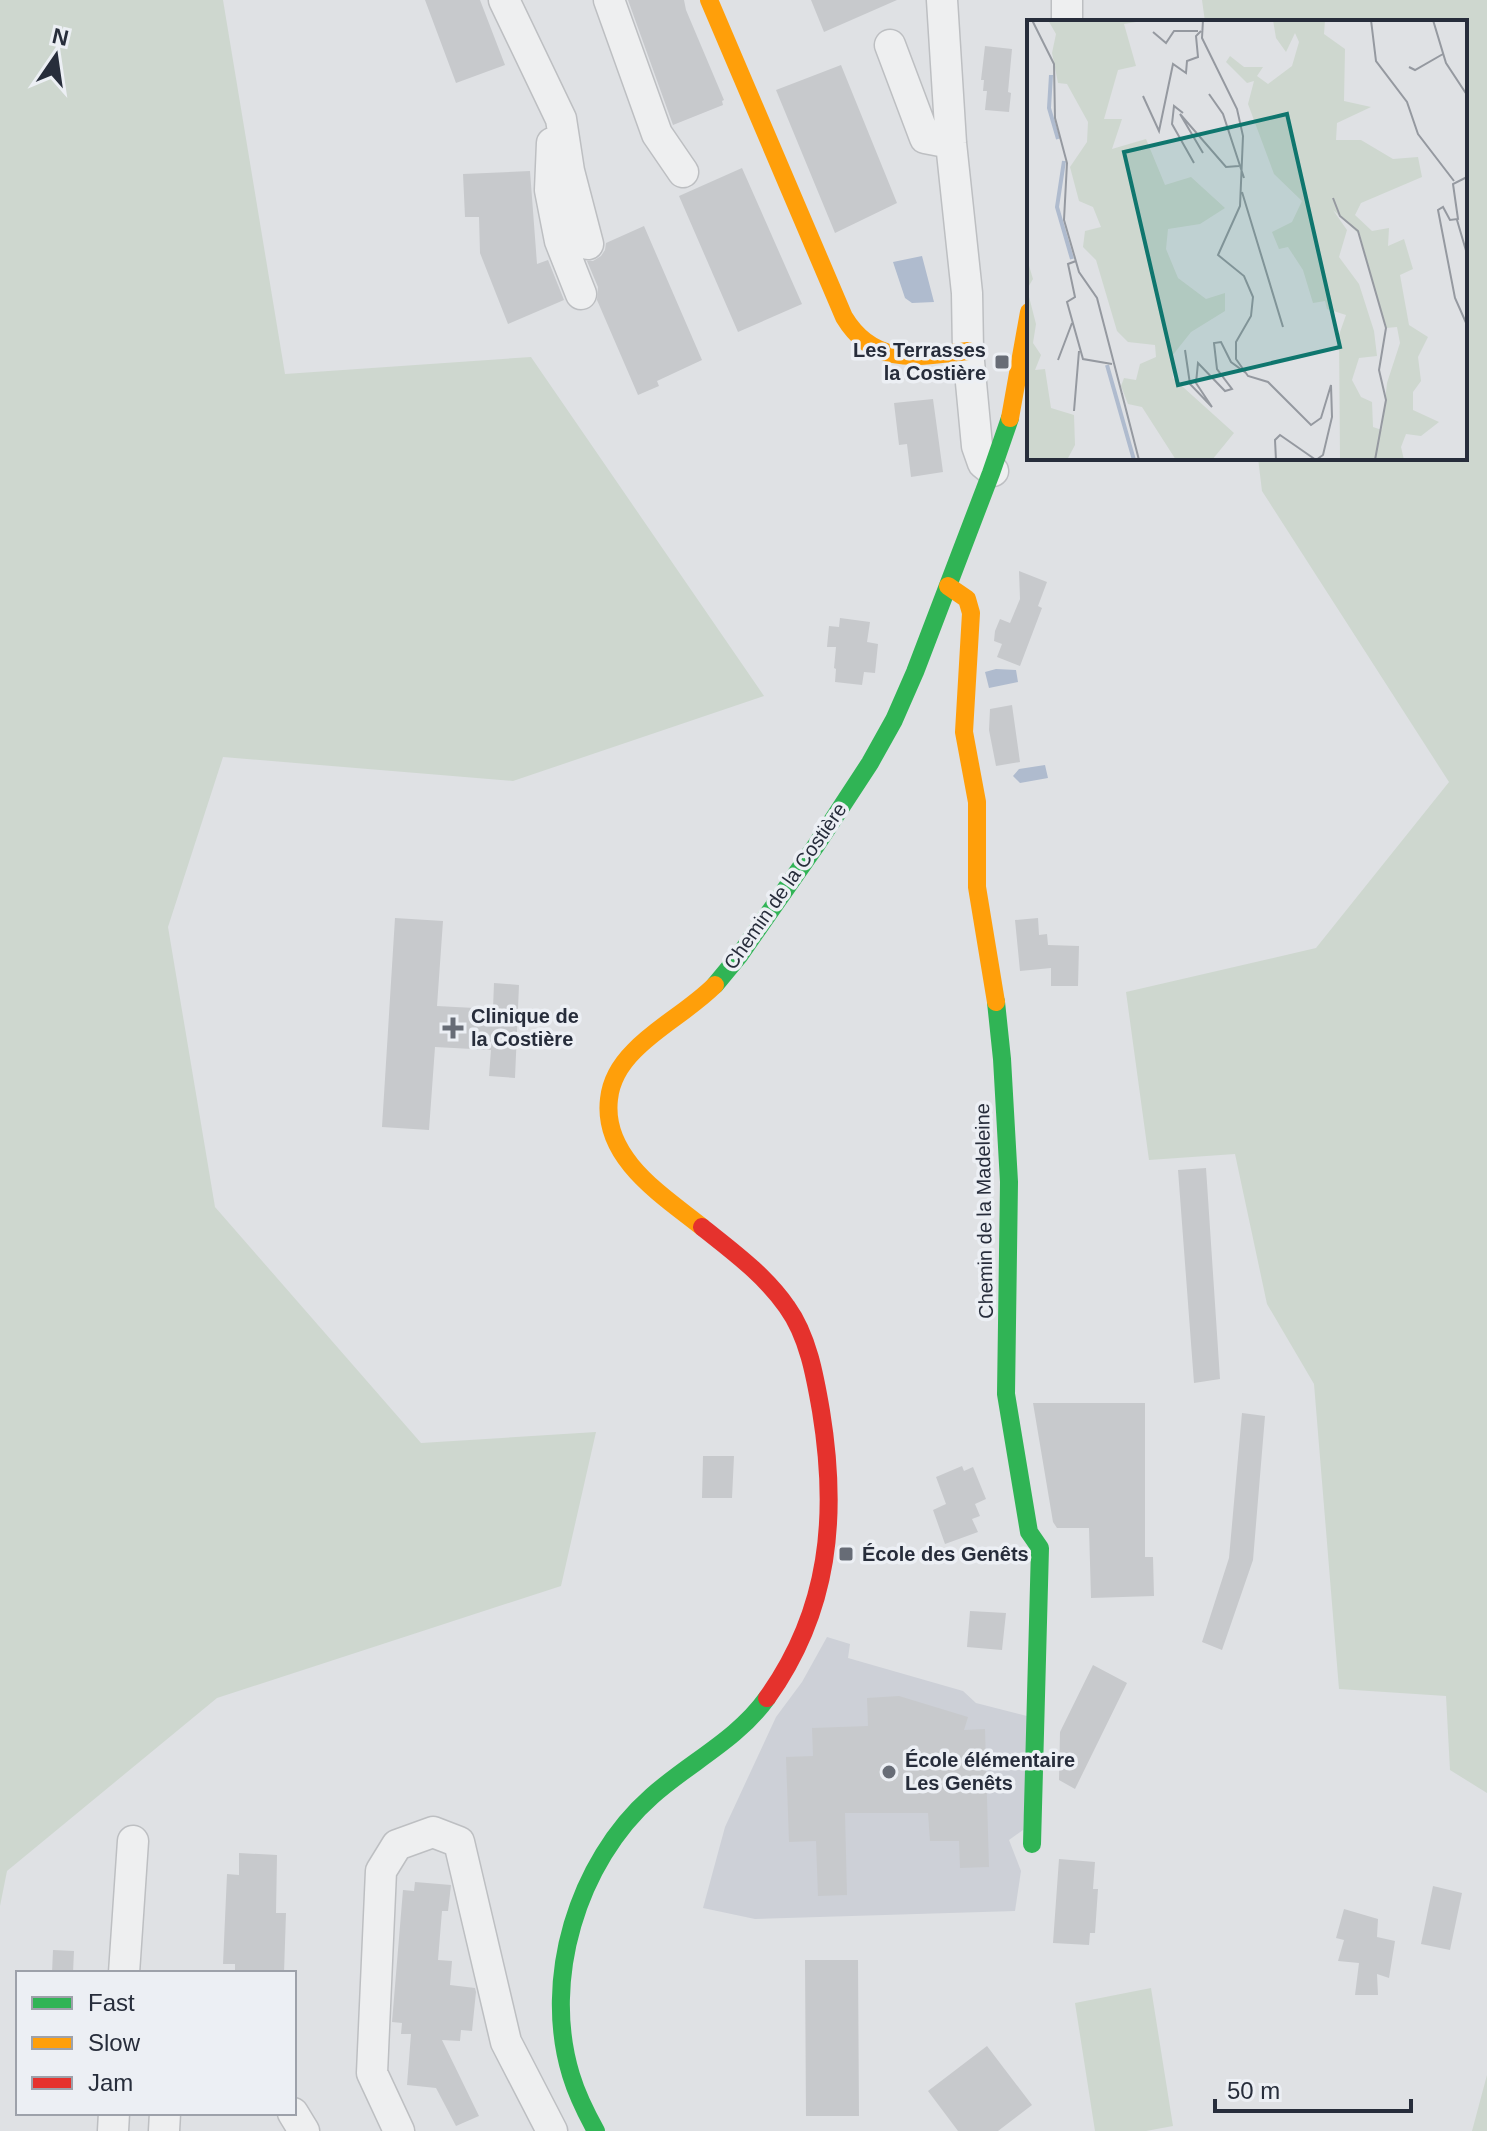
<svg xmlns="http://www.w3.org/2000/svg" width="1487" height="2131" font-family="Arial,sans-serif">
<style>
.built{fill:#cdd0d7}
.green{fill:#ced7cf}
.water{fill:#afbbce}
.building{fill:#c7c9cc}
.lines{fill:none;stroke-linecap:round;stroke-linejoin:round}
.street-casing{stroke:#bdbfc2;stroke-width:33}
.street{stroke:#eeeff0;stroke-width:30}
.fast{stroke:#30b455;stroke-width:18}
.slow{stroke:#ff9f0a;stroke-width:18}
.jam{stroke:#e5322d;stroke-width:18}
.poi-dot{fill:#676c76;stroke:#eceff4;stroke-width:3}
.labels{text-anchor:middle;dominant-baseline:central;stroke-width:7;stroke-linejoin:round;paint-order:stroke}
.poi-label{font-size:20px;font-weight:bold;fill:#272d3b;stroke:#eceff4;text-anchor:start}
.street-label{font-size:20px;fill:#272d3b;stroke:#eceff4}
.inset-river{fill:none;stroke:#afbbce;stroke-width:4}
.inset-road{fill:none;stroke:#9599a0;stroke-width:2}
.view{fill:#0f766e;fill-opacity:0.15;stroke:#0f766e;stroke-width:4}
.inset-edge{fill:none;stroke:#272d3b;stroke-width:4}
</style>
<rect width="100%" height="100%" fill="#dfe1e4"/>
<path class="built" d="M 827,1637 L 850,1644 L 848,1658 L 963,1691 L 976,1703 L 1031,1717 L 1023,1830 L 1009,1840 L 1021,1871 L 1015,1911 L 755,1919 L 703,1908 L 725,1827 L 776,1717 L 802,1682 Z"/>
<path class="green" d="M 0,0 L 223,0 L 285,374 L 531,357 L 764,696 L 513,781 L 223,757 L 168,927 L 215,1207 L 421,1443 L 596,1432 L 561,1586 L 217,1698 L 7,1871 L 0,1906 Z
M 1202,0 L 1487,0 L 1487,1793 L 1450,1770 L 1446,1696 L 1339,1689 L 1314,1384 L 1267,1304 L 1235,1154 L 1149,1160 L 1126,992 L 1316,948 L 1449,782 L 1262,491 L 1258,458 L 1465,458 L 1465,22 L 1205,22 Z
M 1151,1988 L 1173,2126 L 1146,2131 L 1095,2131 L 1075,2003 Z
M 1487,2075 L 1487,2131 L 1472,2131 Z"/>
<path class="water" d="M 922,256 L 934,302 L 912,303 L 905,298 L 893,262 Z
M 996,669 L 1016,670 L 1018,682 L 989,688 L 985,672 Z
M 1045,765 L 1048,778 L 1020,783 L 1013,776 L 1019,769 Z"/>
<path class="building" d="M 425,0 L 480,0 L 505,65 L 456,83 Z
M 628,0 L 684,0 L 686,10 L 724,100 L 722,101 L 723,105 L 673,125 Z
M 811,0 L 897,0 L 824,32 Z
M 985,46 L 1012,49 L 1008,92 L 1011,93 L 1009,112 L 985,110 L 987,91 L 983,91 L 984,80 L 981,80 Z
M 841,65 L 897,203 L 835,233 L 776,90 Z
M 742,168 L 802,304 L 738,332 L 679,196 Z
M 530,171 L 537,264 L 548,260 L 564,300 L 508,324 L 480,253 L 479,217 L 465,217 L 463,174 Z
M 644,226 L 702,360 L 657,381 L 659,386 L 638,395 L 597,300 L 598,287 L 587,261 L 593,261 L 601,256 L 605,250 L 606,243 Z
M 933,399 L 943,472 L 911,477 L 907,444 L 899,445 L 894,403 Z
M 1019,571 L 1047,582 L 1038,606 L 1042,608 L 1020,666 L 997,657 L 1002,644 L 994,641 L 995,631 L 1000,619 L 1010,623 L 1020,599 Z
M 840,618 L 870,622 L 867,642 L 878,644 L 875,673 L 864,672 L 862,685 L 835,682 L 836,669 L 834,668 L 836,647 L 827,647 L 829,626 L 839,627 Z
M 1012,705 L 1020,762 L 996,766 L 989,730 L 990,709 Z
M 395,918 L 443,921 L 437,1006 L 493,1009 L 494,983 L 519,985 L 515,1078 L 489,1076 L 491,1050 L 435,1047 L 429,1130 L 382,1127 Z
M 1038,918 L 1039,935 L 1047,934 L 1048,945 L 1079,946 L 1078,986 L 1051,986 L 1051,968 L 1020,971 L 1015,920 Z
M 1206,1168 L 1220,1379 L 1194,1383 L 1178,1170 Z
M 1033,1403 L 1145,1403 L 1145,1557 L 1153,1557 L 1154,1596 L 1091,1598 L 1089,1528 L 1057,1528 L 1053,1522 Z
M 1242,1413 L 1265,1416 L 1253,1560 L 1222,1650 L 1202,1642 L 1229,1558 Z
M 703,1456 L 734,1456 L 732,1498 L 702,1498 Z
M 962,1466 L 964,1471 L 973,1467 L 986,1499 L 975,1504 L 980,1516 L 972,1519 L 978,1532 L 945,1544 L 933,1510 L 946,1504 L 936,1477 Z
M 970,1611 L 1006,1613 L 1002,1650 L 967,1647 Z
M 1093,1665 L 1127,1683 L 1075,1789 L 1059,1780 L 1060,1732 Z
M 899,1696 L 968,1717 L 964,1730 L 985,1729 L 989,1867 L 960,1868 L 959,1841 L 930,1841 L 928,1813 L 845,1813 L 847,1895 L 818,1896 L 816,1841 L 789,1842 L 786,1757 L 813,1756 L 812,1728 L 868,1726 L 867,1698 Z
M 239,1853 L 277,1855 L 276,1913 L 286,1913 L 284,1973 L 235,1973 L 235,1964 L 223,1964 L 227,1874 L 239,1875 Z
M 1059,1859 L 1095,1862 L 1093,1889 L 1098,1889 L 1095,1933 L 1090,1933 L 1089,1945 L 1053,1943 Z
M 415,1882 L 451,1885 L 448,1911 L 442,1911 L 438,1960 L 452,1961 L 450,1985 L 475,1988 L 476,1992 L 472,2031 L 461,2030 L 460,2041 L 442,2040 L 479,2116 L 456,2126 L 436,2088 L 407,2085 L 411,2034 L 401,2034 L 402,2023 L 392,2022 L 403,1890 L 414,1891 Z
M 1433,1886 L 1462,1893 L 1450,1950 L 1421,1944 Z
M 1344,1909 L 1378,1919 L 1377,1937 L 1395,1941 L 1389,1978 L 1377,1974 L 1378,1995 L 1355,1995 L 1359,1963 L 1338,1961 L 1344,1940 L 1336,1938 Z
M 53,1950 L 74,1951 L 73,1973 L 52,1973 Z
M 805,1960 L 858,1960 L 859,2116 L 806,2116 Z
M 987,2046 L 1032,2105 L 998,2131 L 958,2131 L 928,2091 Z"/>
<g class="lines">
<g class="street-casing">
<path id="street" d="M 504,0 L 561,119 L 569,171 L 588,244
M 609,0 L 657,134 L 683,172
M 942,0 L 951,143 L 967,293 L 968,351 L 977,446 L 983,463 L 993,471
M 1067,22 L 1067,0
M 890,45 L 925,138 L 951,143
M 552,143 L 550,190 L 560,241 L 581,294
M 124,1973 L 133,1841
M 293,2113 L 304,2131
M 113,2131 L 114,2113
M 164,2131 L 165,2113
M 399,2131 L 372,2073 L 381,1871 L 397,1845 L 433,1832 L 459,1842 L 506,2042 L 552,2131"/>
</g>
<use href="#street" class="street"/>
<path class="fast" d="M 715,985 L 739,956 L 817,844 L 870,763 L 894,720 L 915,672 L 991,473 L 1010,418
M 996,1002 L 1002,1059 L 1009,1182 L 1006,1394 L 1029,1532 L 1040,1548 L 1032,1844
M 596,2131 C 586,2113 577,2095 571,2075 C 542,1980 577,1862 652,1796 C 690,1762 737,1740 767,1698"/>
<path class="slow" d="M 709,0 L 844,317 C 874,367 918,357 968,351
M 1010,418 L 1029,312
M 948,586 L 967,599 L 971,613 L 964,732 L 977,802 L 977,887 L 996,1002
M 702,1227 C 662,1195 602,1158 609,1099 C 611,1080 621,1064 634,1051 C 658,1026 690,1010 715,985"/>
<path class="jam" d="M 702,1227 C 732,1251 765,1275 787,1307 C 808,1336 815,1376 821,1411 C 838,1515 830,1610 767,1698"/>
</g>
<g class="poi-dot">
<rect x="994" y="354" width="16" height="16" rx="4"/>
<path d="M449 1016h8v8h8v8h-8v8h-8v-8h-8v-8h8z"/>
<rect x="838" y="1546" width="16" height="16" rx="4"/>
<circle cx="889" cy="1772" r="8"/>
</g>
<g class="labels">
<g class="poi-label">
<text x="986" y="350" text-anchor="end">Les Terrasses<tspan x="986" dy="23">la Costière</tspan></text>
<text x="471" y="1016">Clinique de<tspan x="471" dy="23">la Costière</tspan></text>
<text x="862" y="1554">École des Genêts</text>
<text x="905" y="1760">École élémentaire<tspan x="905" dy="23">Les Genêts</tspan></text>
</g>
<g class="street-label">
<text transform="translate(785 886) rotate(-55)">Chemin de la Costière</text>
<text transform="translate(984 1211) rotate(-91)">Chemin de la Madeleine</text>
</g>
</g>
<g transform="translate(1027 20)">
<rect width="440" height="440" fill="#dfe1e4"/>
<path d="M 21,0 L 121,0 L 97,4 L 109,46 L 91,50 L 77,99 L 95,99 L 85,129 L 119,119 L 138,165 L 164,157 L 198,188 L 173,204 L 141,209 L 139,229 L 151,258 L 179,279 L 198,273 L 198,291 L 164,312 L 145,336 L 146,358 L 207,413 L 185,440 L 149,440 L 115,387 L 101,384 L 94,366 L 97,358 L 109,360 L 113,344 L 129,337 L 128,325 L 101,322 L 90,311 L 69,240 L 56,227 L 58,211 L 74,207 L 66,187 L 52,181 L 43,147 L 60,122 L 61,102 L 40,64 L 31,63 L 25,33 L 29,14 ZM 246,0 L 298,0 L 297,14 L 318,29 L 317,81 L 344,87 L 310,103 L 309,120 L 334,120 L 366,139 L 391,137 L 395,157 L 334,183 L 328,195 L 345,211 L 362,208 L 361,226 L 377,219 L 386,249 L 373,255 L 382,305 L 401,317 L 391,337 L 394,361 L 386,372 L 386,390 L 412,402 L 394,416 L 379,414 L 374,427 L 377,440 L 313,440 L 312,315 L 319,295 L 300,289 L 298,281 L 286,283 L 276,250 L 261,227 L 252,229 L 245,212 L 265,202 L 275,181 L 247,154 L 221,84 L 227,61 L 220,63 L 199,42 L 203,36 L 217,47 L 236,47 L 230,56 L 241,64 L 265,46 L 272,22 L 268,13 L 259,32 L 249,18 ZM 306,190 L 333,215 L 359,308 L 370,307 L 373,323 L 360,363 L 355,410 L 346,407 L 345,382 L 334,377 L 325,360 L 332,338 L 350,336 L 347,311 L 332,264 L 312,237 L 320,210 ZM 0,239 L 6,259 L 0,269 L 9,304 L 6,323 L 14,335 L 8,350 L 18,349 L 24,388 L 47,395 L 48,425 L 40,440 L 0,440 Z" fill="#ced7cf" fill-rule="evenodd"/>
<path class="inset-river" d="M 24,55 L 22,88 L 31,119M 37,141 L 30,187 L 45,239M 80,345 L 107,440"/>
<path class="inset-road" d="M 5,0 L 27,44 L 28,98 L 40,143 L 37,200 L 52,252 L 70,278 L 96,378M 176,0 L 175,18 L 210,89 L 216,116 L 213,186 L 191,235 L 217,256 L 226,277 L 224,296 L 209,322 L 209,339 L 221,356 L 241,362 L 284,405 L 294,398 L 304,365 L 305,397 L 296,435 L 289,440M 344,0 L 349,41 L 380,82 L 391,114 L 427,161M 406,0 L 419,43 L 440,75M 126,12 L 139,23 L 147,11 L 171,11M 382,47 L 388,50 L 416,34M 182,74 L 196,94 L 217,158M 116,76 L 132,111 L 146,44 L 159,53 L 160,41 L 171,37 L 169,16 L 174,11M 156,93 L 147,86 L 145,104 L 167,143M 176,133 L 153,94 L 199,147 L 212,146M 440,157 L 426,164 L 431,199 L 423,200 L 416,187 L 411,190 L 428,278 L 440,305M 215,172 L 256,307M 306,178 L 313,196 L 331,211 L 359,308 L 352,350 L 359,380 L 348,440M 430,200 L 440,234M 49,241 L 41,244 L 48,277 L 40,282 L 56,339 L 85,344M 158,330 L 163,364 L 185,387 L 169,363 L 171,343 L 198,371 L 205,369 L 190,349 L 187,323 L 194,322 L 204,342 L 219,353M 31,340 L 45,303M 95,374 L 112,440M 47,391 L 52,331M 249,440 L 248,420 L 253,415 L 289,440"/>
<path class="view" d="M 260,94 L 313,327 L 151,365 L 97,132 Z"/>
<rect width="440" height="440" class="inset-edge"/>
</g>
<rect x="16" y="1971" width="280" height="144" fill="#eceff4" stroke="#9da1aa" stroke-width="2"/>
<rect x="32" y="1997" width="40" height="12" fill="#30b455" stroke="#9da1aa" stroke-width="2"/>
<text x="88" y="2011" font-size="24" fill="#272d3b">Fast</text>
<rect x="32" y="2037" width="40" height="12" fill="#ff9f0a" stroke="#9da1aa" stroke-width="2"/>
<text x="88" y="2051" font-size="24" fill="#272d3b">Slow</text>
<rect x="32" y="2077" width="40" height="12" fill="#e5322d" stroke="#9da1aa" stroke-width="2"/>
<text x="88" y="2091" font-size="24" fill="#272d3b">Jam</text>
<g transform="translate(56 56) rotate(13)" stroke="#eceff4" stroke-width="6" paint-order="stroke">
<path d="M0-6L14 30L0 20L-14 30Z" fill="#272d3b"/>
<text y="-12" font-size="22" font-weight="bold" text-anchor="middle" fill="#272d3b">N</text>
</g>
<path d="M1215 2099v12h196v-12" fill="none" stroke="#272d3b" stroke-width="4"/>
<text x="1227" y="2099" font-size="24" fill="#272d3b" stroke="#eceff4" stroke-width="6" paint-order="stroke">50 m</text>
</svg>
